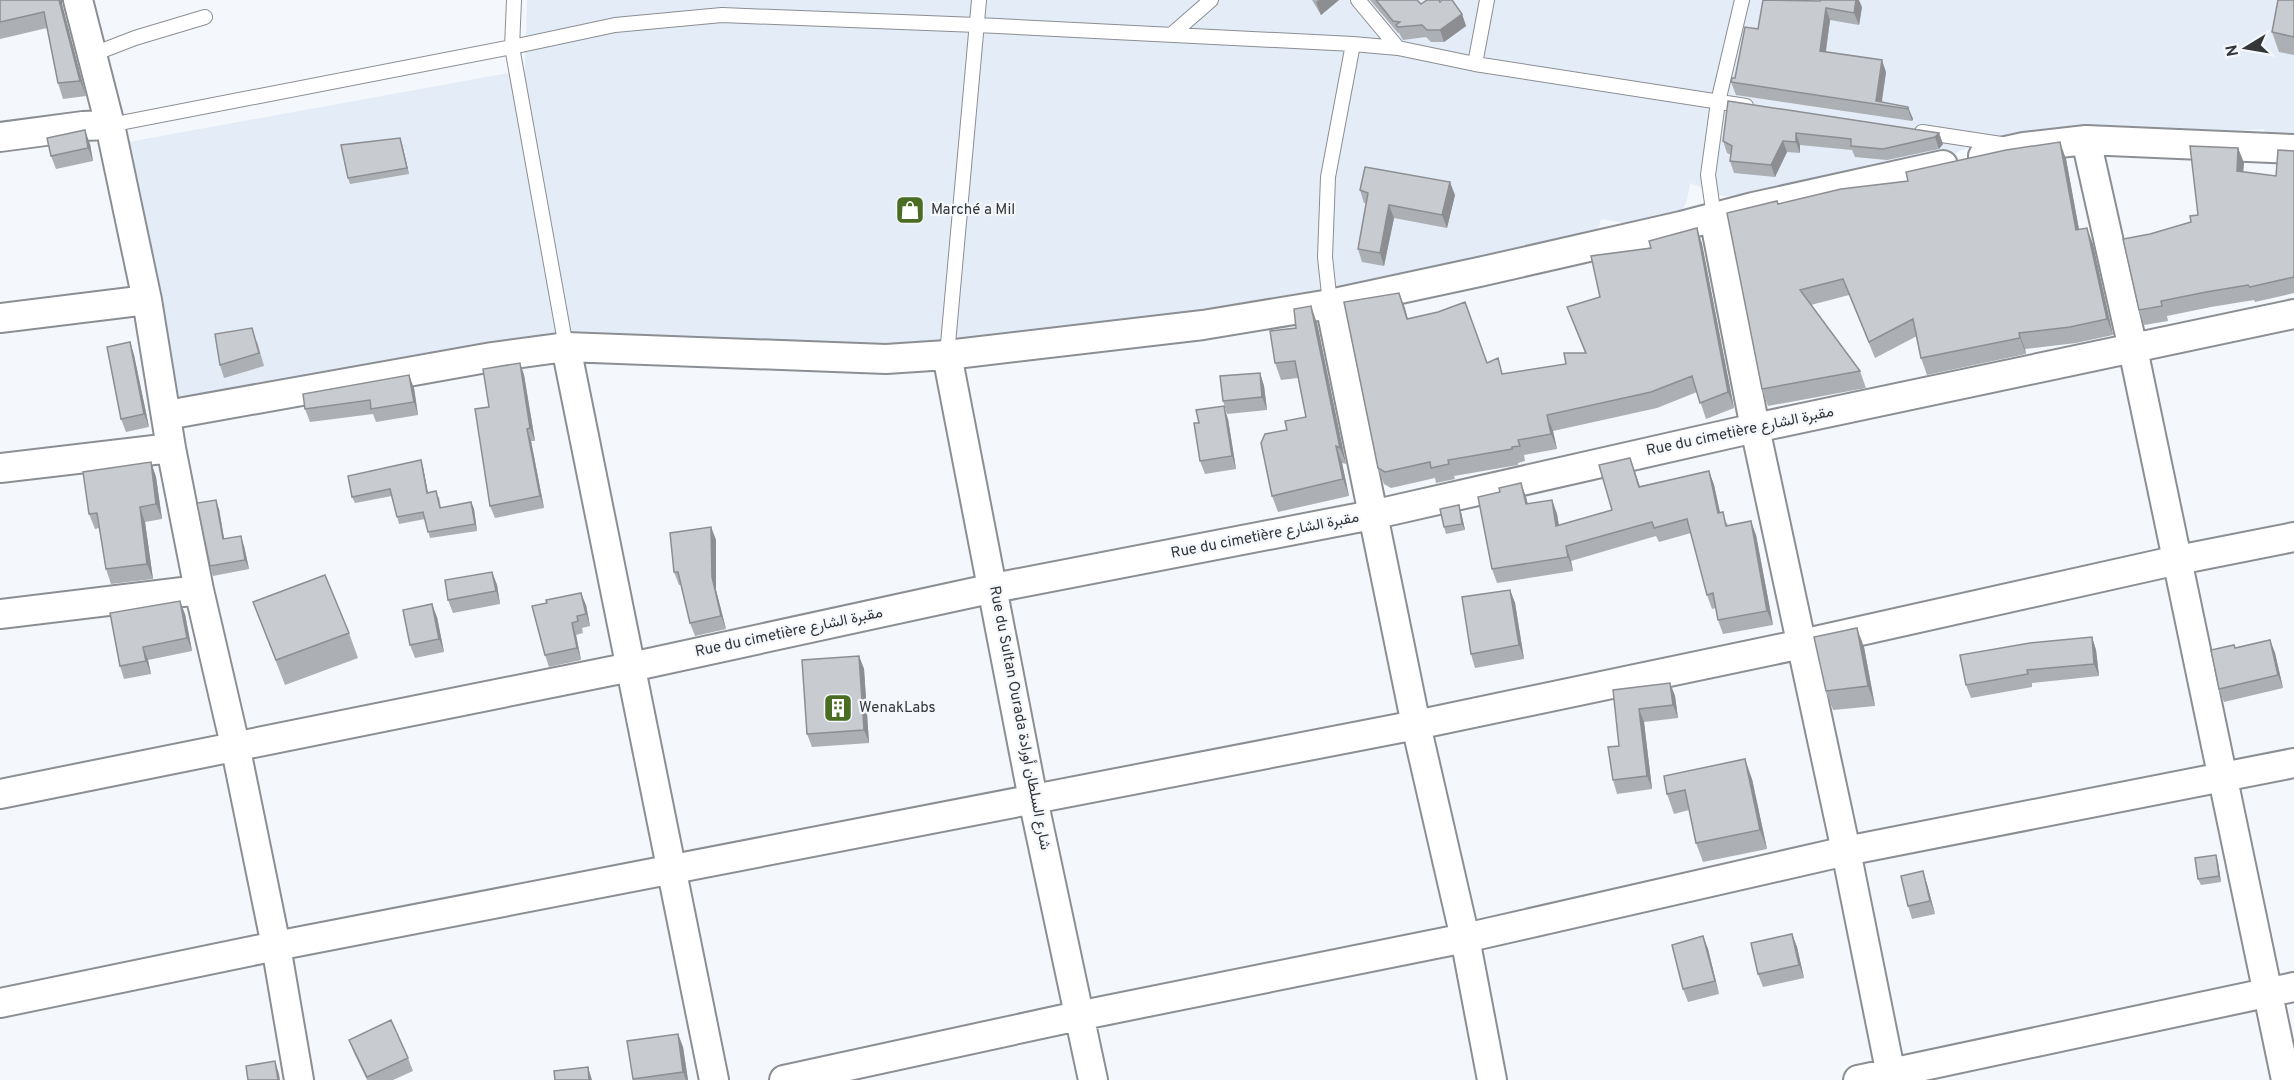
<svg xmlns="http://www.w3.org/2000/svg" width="2294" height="1080" font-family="Overpass,Vazirmatn,sans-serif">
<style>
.built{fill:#e4ecf7}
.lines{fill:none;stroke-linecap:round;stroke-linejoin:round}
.lane-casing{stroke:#8b8e93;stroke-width:16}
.street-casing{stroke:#8b8e93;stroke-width:32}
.lane{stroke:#fff;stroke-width:14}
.street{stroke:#fff;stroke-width:28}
.wall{fill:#acafb3}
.shaded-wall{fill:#8c8e92}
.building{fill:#c8cbd0;stroke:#8c8e92;stroke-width:1.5}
.labels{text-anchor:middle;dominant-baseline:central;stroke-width:4.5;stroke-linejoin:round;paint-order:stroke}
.poi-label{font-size:15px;fill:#343637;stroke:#f4f7fc;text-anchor:start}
.street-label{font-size:15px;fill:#343637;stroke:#f4f7fc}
</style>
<rect width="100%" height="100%" fill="#f4f7fc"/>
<path class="built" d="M 527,0 L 2294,0 L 2294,144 L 2267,142 L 2264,129 L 2232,131 L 2233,138 L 2150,127 L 2151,136 L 1976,146 L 1959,151 L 1931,173 L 1791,198 L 1723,196 L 1690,183 L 1687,200 L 1678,220 L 1665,230 L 1601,219 L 1592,249 L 934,354 L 586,342 L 179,409 L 123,143 L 525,70 Z"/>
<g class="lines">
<g class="lane-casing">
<path id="lane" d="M 514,0 L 512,47 L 566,347
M 1358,0 L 1398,48
M 1171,35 L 1211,0
M 91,55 L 135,38 L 205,17
M 1475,64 L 1487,0
M 110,125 L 512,47 L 615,25 L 722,15 L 977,25 L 1353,44 L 1398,48 L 1475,64 L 1746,106
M 1922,132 L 2001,144
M 1714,217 L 1708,175 L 1718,102 L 1742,0
M 1330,304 L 1325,257 L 1328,177 L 1353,44
M 947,355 L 979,0"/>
</g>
<g class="street-casing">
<path id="street" d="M 78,0 L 110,125 L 147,300 L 171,448 L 199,590 L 235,745 L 276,946 L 299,1080
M 0,137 L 83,126 L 110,125
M 2086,140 L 2133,349 L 2286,1080
M 1983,156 L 2024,147 L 2086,140 L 2294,149
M 1714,217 L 1755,428 L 1846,851 L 1892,1080
M 1330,304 L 1416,725 L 1465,938 L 1492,1080
M 0,318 L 147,300
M 566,347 L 714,1080
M 947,355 L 1033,799 L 1093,1080
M 167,415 L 492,357 L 566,347 L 886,359 L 947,355 L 1203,325 L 1330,304 L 1479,272 L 1681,226 L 1753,207 L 1943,165
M 0,468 L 171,448
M 0,614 L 199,590
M 0,794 L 631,667 L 994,588 L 1372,515 L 1755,428 L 2294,314
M 0,1003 L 276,946 L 1416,725 L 1802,644 L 2178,560 L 2294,537
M 784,1080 L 1078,1016 L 1465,938 L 1846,851 L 2294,763
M 1858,1080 L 2294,987"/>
</g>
<use href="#lane" class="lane"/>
<use href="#street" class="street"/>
</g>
<path class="wall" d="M 0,0 L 62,0 L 62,4 L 86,96 L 63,99 L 58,83 L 47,28 L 0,39 Z
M 1312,0 L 1339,0 L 1321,15 Z
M 1370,0 L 1417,0 L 1421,4 L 1440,2 L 1462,14 L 1466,26 L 1444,42 L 1431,42 L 1426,37 L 1403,40 L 1399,33 L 1398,33 Z
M 2294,0 L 2294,55 L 2279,52 L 2272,32 Z
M 1820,1 L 1862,7 L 1859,25 L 1830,20 L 1826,52 L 1886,72 L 1882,102 L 1908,107 L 1913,119 L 1912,121 L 1736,95 L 1731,82 L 1735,78 L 1758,29 Z
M 1728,101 L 1939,133 L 1943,144 L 1939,149 L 1887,160 L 1855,157 L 1852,150 L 1800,145 L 1800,153 L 1787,152 L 1775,177 L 1734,173 L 1730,161 L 1731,155 L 1727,153 L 1723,141 Z
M 90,144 L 93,161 L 56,169 L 51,156 Z
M 402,144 L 409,174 L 350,184 L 348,178 Z
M 2238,148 L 2244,163 L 2243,172 L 2276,176 L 2294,151 L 2294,293 L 2255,302 L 2254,300 L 2211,307 L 2167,316 L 2168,321 L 2144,325 L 2139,310 L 2150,234 L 2191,222 L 2198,215 Z
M 2066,159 L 2079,229 L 2093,244 L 2113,335 L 2076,343 L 2025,349 L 2026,354 L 1927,375 L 1921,358 L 1917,336 L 1875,358 L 1849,295 L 1811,305 L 1860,371 L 1866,388 L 1768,406 L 1762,389 L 1779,204 L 1908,181 Z
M 1360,190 L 1455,195 L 1447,228 L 1394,218 L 1384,266 L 1362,262 L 1358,249 L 1366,203 L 1364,203 Z
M 1697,228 L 1702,244 L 1734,408 L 1706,419 L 1697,392 L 1657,408 L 1553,431 L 1557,449 L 1524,455 L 1525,461 L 1518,463 L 1518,465 L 1454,476 L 1455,479 L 1436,483 L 1435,478 L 1391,488 L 1384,484 L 1378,468 L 1399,293 L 1408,319 L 1487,363 L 1504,374 L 1566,364 L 1585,353 L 1567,307 L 1600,297 L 1651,248 Z
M 1317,323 L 1346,464 L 1342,463 L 1349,496 L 1278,512 L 1272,496 L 1306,417 L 1298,378 L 1281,380 L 1275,363 L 1296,328 Z
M 257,341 L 264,366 L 224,378 L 220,365 Z
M 130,342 L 134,355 L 149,427 L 126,432 L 121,419 Z
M 520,363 L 524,375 L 535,441 L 531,441 L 544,508 L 495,518 L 490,506 L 489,407 Z
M 1260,373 L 1264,386 L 1267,410 L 1227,414 L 1223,401 Z
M 414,388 L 418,415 L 376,422 L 373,414 L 310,422 L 305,409 Z
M 1228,419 L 1236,469 L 1205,474 L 1200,461 Z
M 421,460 L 423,467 L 428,492 L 439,497 L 441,508 L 471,502 L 474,509 L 477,531 L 430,538 L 425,519 L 399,524 L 392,496 L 355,503 L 352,497 Z
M 151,462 L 156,477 L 162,519 L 145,522 L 153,579 L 111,584 L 106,569 L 99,528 L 95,529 L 89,514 Z
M 1709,471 L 1714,485 L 1720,512 L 1728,525 L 1756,535 L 1773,625 L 1723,634 L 1718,620 L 1716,608 L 1712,609 L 1707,595 L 1691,533 L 1659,542 L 1656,536 L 1571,561 L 1573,571 L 1497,583 L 1492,569 L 1526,497 L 1528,504 L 1552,500 L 1557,514 L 1559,525 L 1612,510 L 1635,472 L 1640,486 Z
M 1459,505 L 1461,512 L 1465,530 L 1446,534 L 1444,527 Z
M 219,509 L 224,539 L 244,546 L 249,569 L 213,576 L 210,566 Z
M 711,527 L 716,540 L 716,590 L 726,629 L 695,636 L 690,623 L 681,585 L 679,585 L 674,572 Z
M 492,572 L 497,585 L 500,604 L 453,613 L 448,600 Z
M 1510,590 L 1515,603 L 1524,659 L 1475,668 L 1471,654 Z
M 253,602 L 349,633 L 358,658 L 285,685 Z
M 586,605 L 590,626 L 582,628 L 583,633 L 576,635 L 581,660 L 549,667 L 545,655 Z
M 185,614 L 192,651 L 148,660 L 151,674 L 124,679 L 120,666 Z
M 437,617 L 444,652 L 415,658 L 410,645 Z
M 2092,637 L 2096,650 L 2099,676 L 2032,683 L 2032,687 L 1971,698 L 1966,685 Z
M 2270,640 L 2275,653 L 2283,688 L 2224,702 L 2219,689 L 2236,648 Z
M 1864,647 L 1875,706 L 1833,710 L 1826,691 Z
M 859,656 L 864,669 L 869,743 L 812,747 L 807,734 Z
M 1670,683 L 1675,696 L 1678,718 L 1644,722 L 1652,789 L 1617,794 L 1613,780 L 1619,746 L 1613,690 Z
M 1664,776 L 1752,779 L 1767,849 L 1703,862 L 1696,843 L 1689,810 L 1674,814 L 1667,794 Z
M 2218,862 L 2221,882 L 2201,885 L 2198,879 Z
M 1927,884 L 1935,914 L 1912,919 L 1908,906 Z
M 1792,934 L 1797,947 L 1804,978 L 1763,987 L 1758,974 Z
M 1703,936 L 1708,949 L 1719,994 L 1688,1002 L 1683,989 Z
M 678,1034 L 683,1047 L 688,1080 L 633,1080 L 627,1041 Z
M 349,1040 L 408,1058 L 413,1071 L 393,1080 L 367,1080 L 354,1053 Z"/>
<path class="shaded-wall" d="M 59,0 L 62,0 L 62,4 L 86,96 L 80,81 Z
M 1319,0 L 1339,0 L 1321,15 L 1316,2 Z
M 1856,0 L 1859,0 L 1862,7 L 1859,25 L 1854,13 Z
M 1826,8 L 1830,20 L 1824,63 L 1820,51 Z
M 1462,14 L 1466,26 L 1444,42 L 1440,30 Z
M 1882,60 L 1886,72 L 1881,105 L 1876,101 Z
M 1908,107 L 1913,119 L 1912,121 L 1908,109 Z
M 85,130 L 90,144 L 93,161 L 88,148 Z
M 1796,133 L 1800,145 L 1800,153 L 1796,142 Z
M 1939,133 L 1943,144 L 1939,149 L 1935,137 Z
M 400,138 L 402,144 L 409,174 L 407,168 Z
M 1783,141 L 1787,152 L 1775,177 L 1771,165 Z
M 2060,142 L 2066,159 L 2082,246 L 2076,230 Z
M 2238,148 L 2244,163 L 2242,186 L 2237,171 Z
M 1450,182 L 1455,195 L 1447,228 L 1442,215 Z
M 1389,205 L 1394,218 L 1384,266 L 1380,253 Z
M 1697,228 L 1702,244 L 1734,408 L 1728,392 Z
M 2087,228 L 2093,244 L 2113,335 L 2107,319 Z
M 1399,293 L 1405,308 L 1412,335 L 1407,319 Z
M 1311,306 L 1317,323 L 1346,464 L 1340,448 Z
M 2019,333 L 2025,349 L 2026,354 L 2020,338 Z
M 130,342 L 134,355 L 149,427 L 144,414 Z
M 520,363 L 524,375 L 535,441 L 530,428 Z
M 1260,373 L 1264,386 L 1267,410 L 1262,397 Z
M 409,375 L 414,388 L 418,415 L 414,402 Z
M 1224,406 L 1228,419 L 1236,469 L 1232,456 Z
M 1547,415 L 1553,431 L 1557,449 L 1551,434 Z
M 527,429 L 531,441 L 544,508 L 540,496 Z
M 1336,446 L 1342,463 L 1349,496 L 1343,479 Z
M 1630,458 L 1635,472 L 1644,501 L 1639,487 Z
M 421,460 L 423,467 L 429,499 L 427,493 Z
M 151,462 L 156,477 L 162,519 L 156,504 Z
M 1709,471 L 1714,485 L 1723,527 L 1718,513 Z
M 1521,483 L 1526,497 L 1531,518 L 1526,504 Z
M 216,500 L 219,509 L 226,549 L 223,539 Z
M 1552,500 L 1557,514 L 1561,540 L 1556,526 Z
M 471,502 L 474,509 L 477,531 L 475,524 Z
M 1459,505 L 1461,512 L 1465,530 L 1462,524 Z
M 140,507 L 145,522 L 153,579 L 147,564 Z
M 1751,521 L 1756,535 L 1773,625 L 1767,611 Z
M 711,527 L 716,540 L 716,590 L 726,629 L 721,616 L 712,577 Z
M 241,536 L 244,546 L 249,569 L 245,560 Z
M 1566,546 L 1571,561 L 1573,571 L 1568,557 Z
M 492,572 L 497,585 L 500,604 L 496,591 Z
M 1510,590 L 1515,603 L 1524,659 L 1519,645 Z
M 581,593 L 586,605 L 590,626 L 586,614 Z
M 180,601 L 185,614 L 192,651 L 187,638 Z
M 432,604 L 437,617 L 444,652 L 439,639 Z
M 572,623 L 576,635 L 581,660 L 577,648 Z
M 1857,628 L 1864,647 L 1875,706 L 1868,686 Z
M 2092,637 L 2096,650 L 2099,676 L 2094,664 Z
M 2270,640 L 2275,653 L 2283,688 L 2278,675 Z
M 143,647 L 148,660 L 151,674 L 146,661 Z
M 859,656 L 864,669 L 869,743 L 864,730 Z
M 1670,683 L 1675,696 L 1678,718 L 1673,705 Z
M 1639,709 L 1644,722 L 1652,789 L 1647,776 Z
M 1745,759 L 1752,779 L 1767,849 L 1760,830 Z
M 2216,855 L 2218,862 L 2221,882 L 2219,876 Z
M 1923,871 L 1927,884 L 1935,914 L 1930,901 Z
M 1792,934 L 1797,947 L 1804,978 L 1799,965 Z
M 1703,936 L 1708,949 L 1719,994 L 1715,981 Z
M 678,1034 L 683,1047 L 688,1080 L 686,1080 L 683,1072 Z
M 275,1061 L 279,1074 L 280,1080 L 278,1080 Z
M 588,1067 L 592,1080 L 589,1080 Z"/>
<path class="building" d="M 0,0 L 59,0 L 80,81 L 58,83 L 44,12 L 0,22 Z
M 1376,0 L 1417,0 L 1421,4 L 1427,0 L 1439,0 L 1440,2 L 1442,0 L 1452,0 L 1462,14 L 1440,30 L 1427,30 L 1422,25 L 1398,27 L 1396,25 L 1400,22 L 1393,21 Z
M 1763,0 L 1820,1 L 1820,0 L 1856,0 L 1854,13 L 1826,8 L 1820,51 L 1882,60 L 1876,101 L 1908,107 L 1908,109 L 1731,82 L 1732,78 L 1735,78 L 1745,27 L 1758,29 Z
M 2278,0 L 2294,0 L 2294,37 L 2272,32 Z
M 1728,101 L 1939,133 L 1935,137 L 1883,149 L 1851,146 L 1851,139 L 1796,133 L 1796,142 L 1783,141 L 1771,165 L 1730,161 L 1732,146 L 1723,141 Z
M 85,130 L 88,148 L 51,156 L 47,138 Z
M 400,138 L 407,168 L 348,178 L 341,145 Z
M 2060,142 L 2076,230 L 2087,228 L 2107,319 L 2070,327 L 2019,333 L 2020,338 L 1921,358 L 1913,319 L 1869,342 L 1843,279 L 1800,290 L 1860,371 L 1762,389 L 1727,213 L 1777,201 L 1778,204 L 1841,189 L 1908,181 L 1906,172 L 2006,150 Z
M 2190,146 L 2238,148 L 2237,171 L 2276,176 L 2278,150 L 2294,151 L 2294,277 L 2250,287 L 2248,285 L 2206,292 L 2161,301 L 2162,306 L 2139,310 L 2123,239 L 2150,234 L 2191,222 L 2190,216 L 2198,215 Z
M 1365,167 L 1450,182 L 1442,215 L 1389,205 L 1380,253 L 1358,249 L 1368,193 L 1360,190 Z
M 1697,228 L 1728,392 L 1700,403 L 1692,376 L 1651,392 L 1547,415 L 1551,434 L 1518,440 L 1520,446 L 1512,447 L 1512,449 L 1448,460 L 1449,464 L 1431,468 L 1430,462 L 1385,472 L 1378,468 L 1344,302 L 1399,293 L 1407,319 L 1438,312 L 1465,302 L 1487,363 L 1498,358 L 1502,374 L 1566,364 L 1564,353 L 1586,353 L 1567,307 L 1600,297 L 1591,256 L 1651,248 L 1649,241 Z
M 1311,306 L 1340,448 L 1336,446 L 1343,479 L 1272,496 L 1261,443 L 1265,434 L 1287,430 L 1285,421 L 1306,417 L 1295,361 L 1275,363 L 1270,331 L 1296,328 L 1294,309 Z
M 252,328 L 259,353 L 220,365 L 215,334 Z
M 130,342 L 144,414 L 121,419 L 107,347 Z
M 520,363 L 530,428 L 527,429 L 540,496 L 490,506 L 475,409 L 489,407 L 483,369 Z
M 1260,373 L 1262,397 L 1223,401 L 1220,376 Z
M 409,375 L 414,402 L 371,409 L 370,400 L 305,409 L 303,394 Z
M 1224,406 L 1232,456 L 1200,461 L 1194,423 L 1199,423 L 1196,410 Z
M 1630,458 L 1639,487 L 1709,471 L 1718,513 L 1723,512 L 1726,526 L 1751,521 L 1767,611 L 1718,620 L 1713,593 L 1707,595 L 1687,519 L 1654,528 L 1652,522 L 1566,546 L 1568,557 L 1492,569 L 1478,497 L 1500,492 L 1499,488 L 1521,483 L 1526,504 L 1552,500 L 1556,526 L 1612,510 L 1599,465 Z
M 421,460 L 427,493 L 436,491 L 440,508 L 471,502 L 475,524 L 428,532 L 423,512 L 397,517 L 390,489 L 352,497 L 348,476 Z
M 151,462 L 156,504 L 140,507 L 147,564 L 106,569 L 97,513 L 89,514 L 83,472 Z
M 216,500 L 223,539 L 241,536 L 245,560 L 210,566 L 197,503 Z
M 1459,505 L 1462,524 L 1444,527 L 1440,509 Z
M 711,527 L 712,577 L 721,616 L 690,623 L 678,572 L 674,572 L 670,533 Z
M 492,572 L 496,591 L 448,600 L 445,580 Z
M 325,575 L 349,633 L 276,660 L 253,602 Z
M 1510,590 L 1519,645 L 1471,654 L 1462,597 Z
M 581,593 L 586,614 L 577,616 L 578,621 L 572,623 L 577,648 L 545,655 L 532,606 L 547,603 L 546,600 Z
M 180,601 L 187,638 L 143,647 L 146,661 L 120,666 L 110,613 Z
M 432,604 L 439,639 L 410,645 L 403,610 Z
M 1857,628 L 1868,686 L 1826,691 L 1814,637 Z
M 2092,637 L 2094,664 L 2027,670 L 2028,674 L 1966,685 L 1960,655 L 2030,643 Z
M 2270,640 L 2278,675 L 2219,689 L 2211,650 L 2234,645 L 2235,648 Z
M 859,656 L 864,730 L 807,734 L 802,660 Z
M 1670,683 L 1673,705 L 1639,709 L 1647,776 L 1613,780 L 1608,747 L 1619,746 L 1613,690 Z
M 1745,759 L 1760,830 L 1696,843 L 1685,790 L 1667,794 L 1664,776 Z
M 2216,855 L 2219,876 L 2198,879 L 2195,858 Z
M 1923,871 L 1930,901 L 1908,906 L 1901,876 Z
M 1792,934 L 1799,965 L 1758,974 L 1751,943 Z
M 1703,936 L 1715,981 L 1683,989 L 1672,945 Z
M 391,1020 L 408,1058 L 367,1077 L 349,1040 Z
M 678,1034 L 683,1072 L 633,1079 L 627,1041 Z
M 275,1061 L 278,1080 L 248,1080 L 246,1066 Z
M 588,1067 L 589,1080 L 555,1080 L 554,1071 Z"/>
<defs>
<g id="shop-square" transform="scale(1.5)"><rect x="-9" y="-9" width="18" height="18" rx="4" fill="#4a6c23" stroke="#f4f7fc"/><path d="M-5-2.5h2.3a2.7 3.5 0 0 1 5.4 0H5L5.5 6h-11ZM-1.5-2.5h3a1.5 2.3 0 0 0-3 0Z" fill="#fff"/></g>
<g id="building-square" transform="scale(1.5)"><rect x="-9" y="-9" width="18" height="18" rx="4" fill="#4a6c23" stroke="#f4f7fc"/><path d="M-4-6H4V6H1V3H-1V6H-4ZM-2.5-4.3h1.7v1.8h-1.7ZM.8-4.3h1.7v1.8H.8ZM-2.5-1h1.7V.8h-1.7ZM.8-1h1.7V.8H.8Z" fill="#fff"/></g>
</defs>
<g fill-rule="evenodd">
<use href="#shop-square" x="910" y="210"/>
<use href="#building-square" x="838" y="708"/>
</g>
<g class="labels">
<g class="poi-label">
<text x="931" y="210">Marché a Mil</text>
<text x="859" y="708">WenakLabs</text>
</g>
<g class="street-label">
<text transform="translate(1740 432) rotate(-12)">Rue du cimetière مقبرة الشارع</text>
<text transform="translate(1265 536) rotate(-11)">Rue du cimetière مقبرة الشارع</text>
<text transform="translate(789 633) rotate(-12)">Rue du cimetière مقبرة الشارع</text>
<text transform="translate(1019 718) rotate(79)">Rue du Sultan Ourada شارع السلطان أورادة</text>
</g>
</g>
<g transform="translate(2246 48) rotate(259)" stroke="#f4f7fc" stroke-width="4.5" paint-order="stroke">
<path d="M0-4.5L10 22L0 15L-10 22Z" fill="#343637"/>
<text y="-9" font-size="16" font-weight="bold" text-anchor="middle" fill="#343637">N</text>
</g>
</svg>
